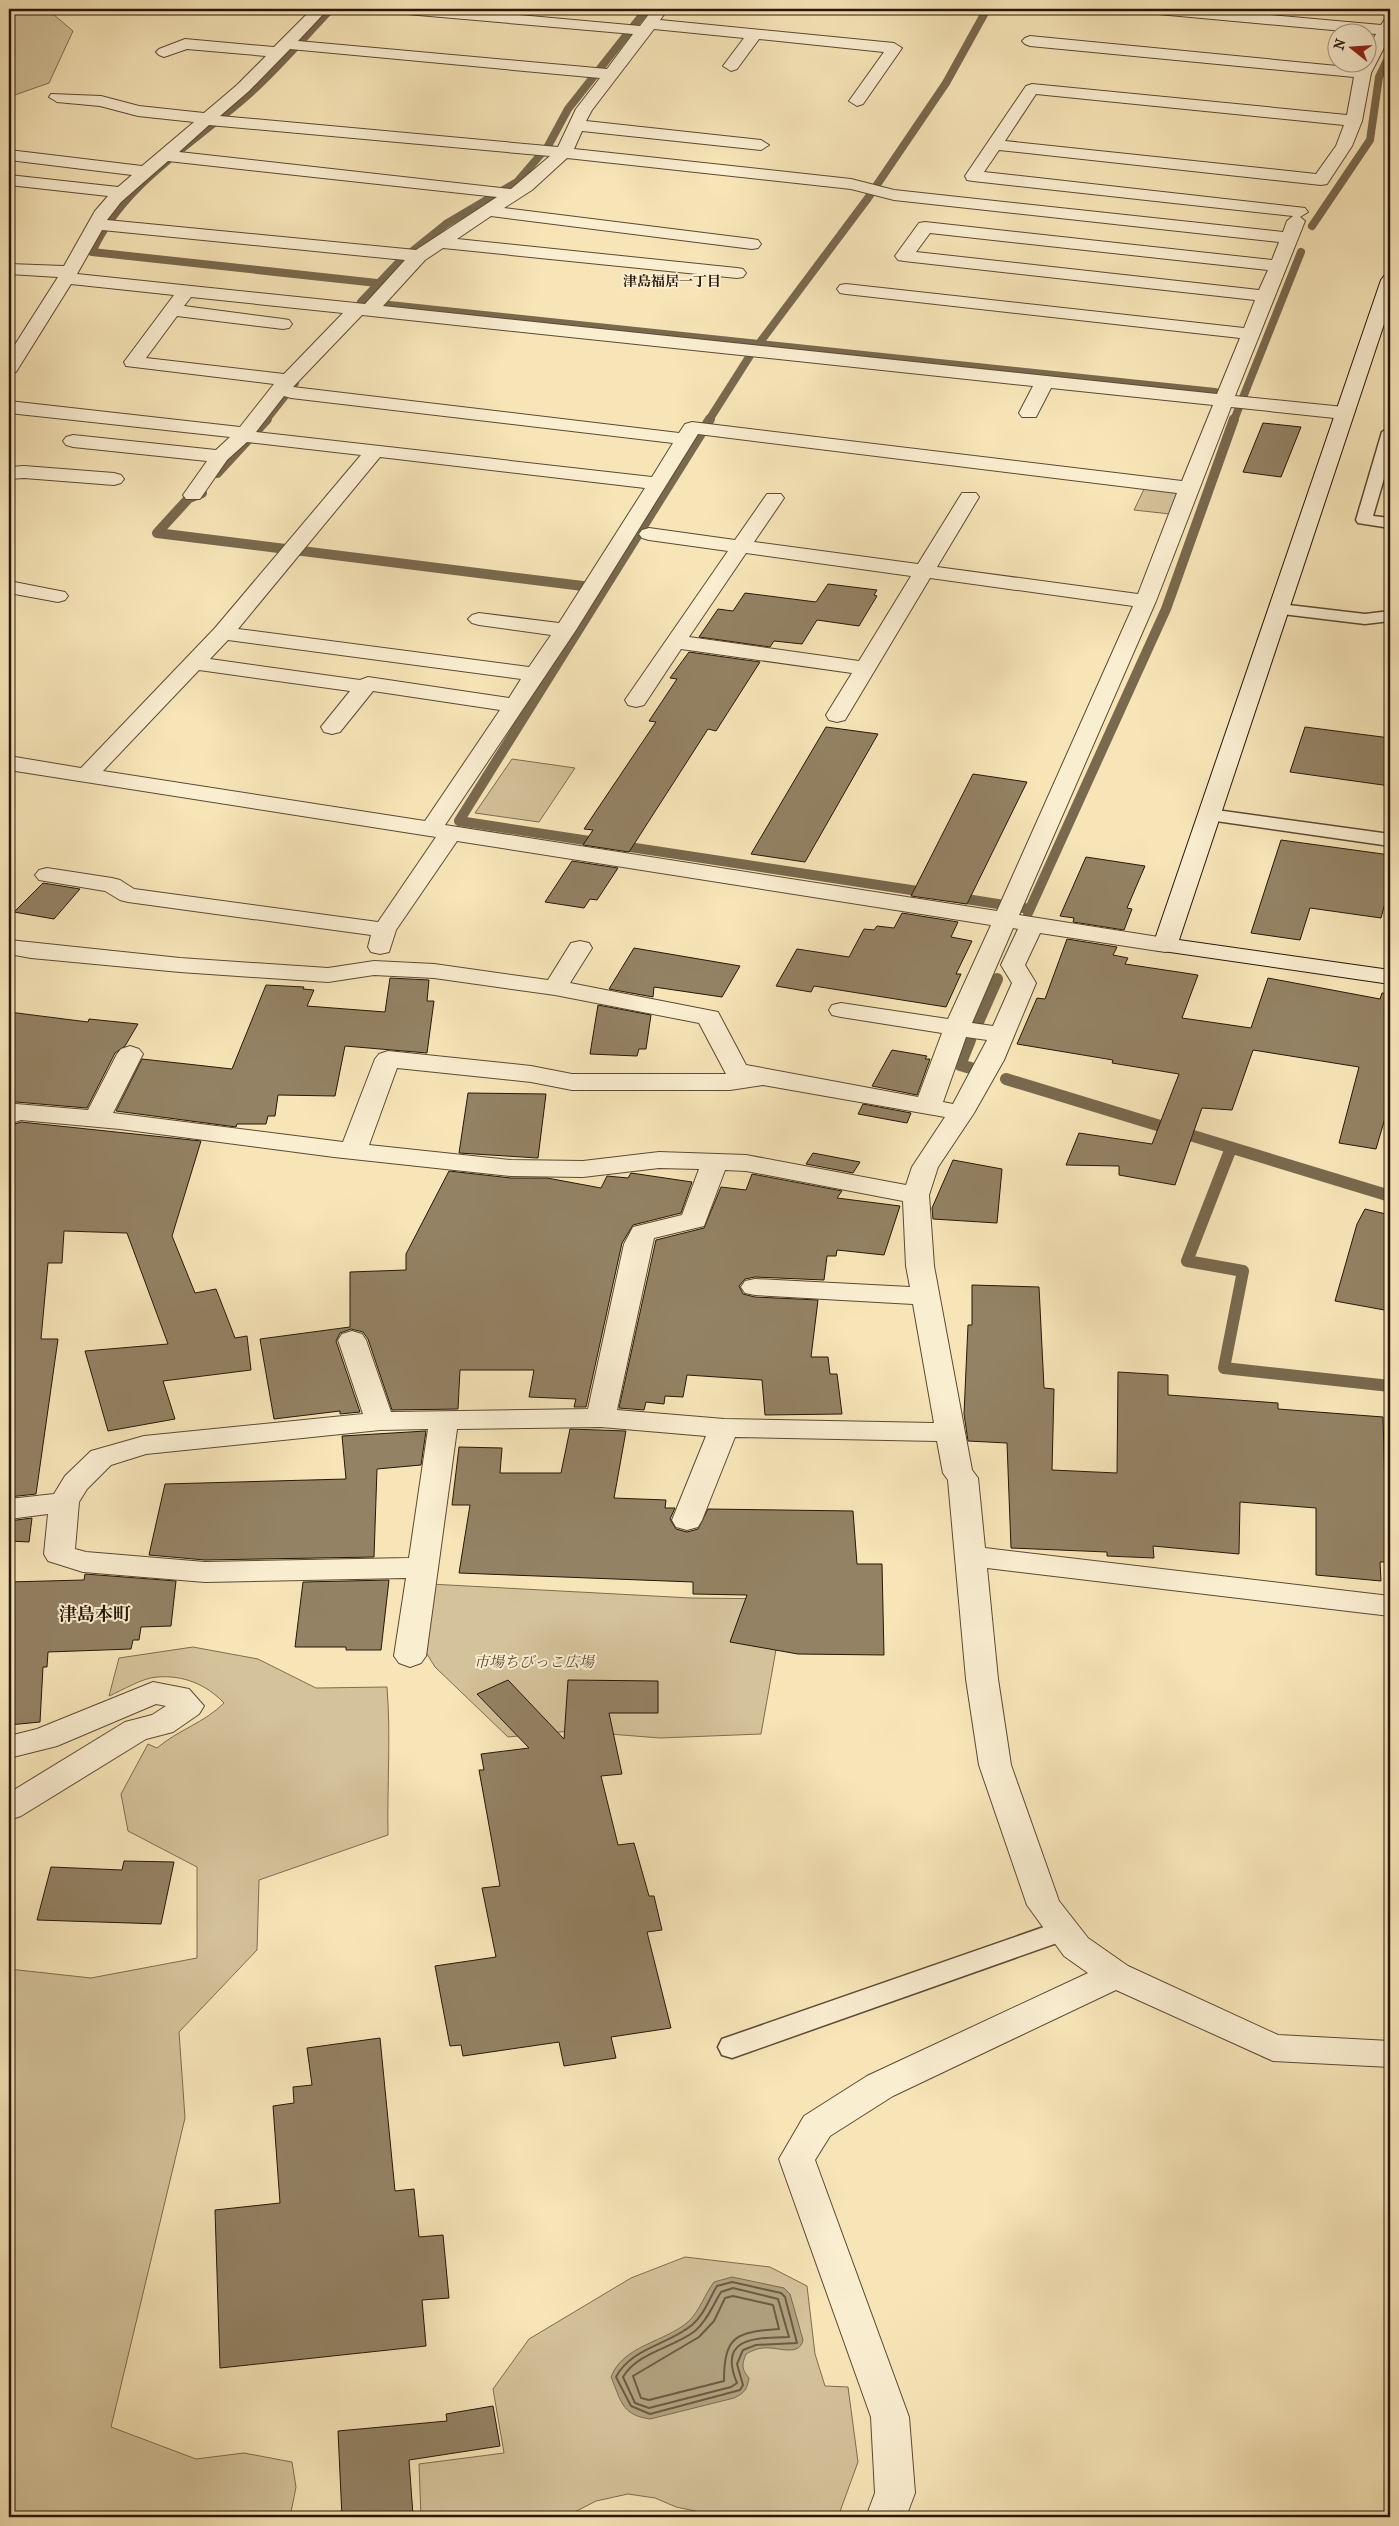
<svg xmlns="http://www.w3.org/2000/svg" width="1399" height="2526" font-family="'IM FELL French Canon','Noto Serif JP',serif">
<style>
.green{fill:#d4c29a;stroke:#7e6c51}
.water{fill:#b09f7c;stroke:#79694e}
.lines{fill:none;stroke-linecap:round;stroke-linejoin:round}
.shore{stroke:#6c5b42;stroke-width:2}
.stream-far2{stroke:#79694e;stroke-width:8}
.stream-far1{stroke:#79694e;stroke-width:10}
.stream{stroke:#79694e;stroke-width:12}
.building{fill:#938264;stroke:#271708}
.lane-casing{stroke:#5b4a34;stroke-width:3}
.street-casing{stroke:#5b4a34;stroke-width:2}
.secondary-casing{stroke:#271708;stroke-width:2}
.lane{fill:#faeed1;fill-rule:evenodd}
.street{fill:#faeed1;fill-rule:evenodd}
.secondary{fill:#faeed1;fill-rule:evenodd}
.labels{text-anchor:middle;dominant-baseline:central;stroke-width:4;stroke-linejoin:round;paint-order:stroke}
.far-neighbourhood-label{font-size:14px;font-weight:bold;fill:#271708;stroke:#faeed1}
.park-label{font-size:15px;font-style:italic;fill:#5b4a34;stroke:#faeed1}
.quarter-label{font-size:18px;font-weight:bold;fill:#271708;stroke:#faeed1}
</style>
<rect width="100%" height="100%" fill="#f7e5b8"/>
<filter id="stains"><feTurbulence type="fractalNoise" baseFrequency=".004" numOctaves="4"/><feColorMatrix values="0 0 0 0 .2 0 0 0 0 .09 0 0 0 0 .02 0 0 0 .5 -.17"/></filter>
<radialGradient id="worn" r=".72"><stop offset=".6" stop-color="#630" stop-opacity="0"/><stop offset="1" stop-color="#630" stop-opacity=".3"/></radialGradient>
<path class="green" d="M 9,9 L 47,9 L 73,31 L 49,83 L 9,97 Z
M 1146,485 L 1170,488 L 1179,496 L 1170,514 L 1134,510 Z
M 512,759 L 575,768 L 539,822 L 475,813 Z
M 430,1584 L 691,1598 L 785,1599 L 761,1734 L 660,1738 L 571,1731 L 508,1737 L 435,1667 L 424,1649 Z
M 193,1647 L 258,1659 L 316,1688 L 387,1687 C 391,1736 387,1786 388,1835 L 259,1880 L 257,1950 L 179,2032 L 185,2118 L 111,2427 L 196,2459 L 244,2453 L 292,2462 L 296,2487 L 290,2517 L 9,2517 L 9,1969 L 91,1978 L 197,1958 L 197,1867 L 128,1831 L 121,1794 L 148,1744 L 157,1748 C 178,1730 204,1723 224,1703 C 206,1684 183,1675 157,1677 C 142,1678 123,1690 109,1696 L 119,1658 Z
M 685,2257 L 770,2267 L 807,2286 L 815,2354 L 825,2386 L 848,2387 L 858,2462 L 838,2517 L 724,2517 L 676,2507 L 655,2498 L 628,2494 L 596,2501 L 565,2517 L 421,2517 L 419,2464 L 504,2453 L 493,2389 L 529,2339 L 631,2278 Z"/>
<path class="water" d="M 732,2277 L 784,2288 L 790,2294 L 803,2340 C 800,2356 780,2348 769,2348 C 761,2347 753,2350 746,2354 C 742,2364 741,2369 749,2378 C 747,2389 745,2393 734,2398 L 650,2419 C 621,2415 621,2400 611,2377 C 623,2345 666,2342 689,2321 C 700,2310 705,2294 714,2282 Z"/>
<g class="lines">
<path class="shore" d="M 732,2282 L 781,2293 L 785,2297 L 797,2343 L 756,2345 L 743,2350 L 737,2364 L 743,2385 L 740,2390 L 650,2414 L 631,2406 L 616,2377 C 631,2348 668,2345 692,2325 C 704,2315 709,2299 717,2286 Z
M 733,2288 L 778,2299 L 789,2337 C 757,2338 717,2336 737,2383 L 731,2387 L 649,2408 L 635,2403 L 623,2377 C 638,2352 673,2348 695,2331 C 707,2321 713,2305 721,2292 Z
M 733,2296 L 773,2305 L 779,2329 C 737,2332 724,2335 724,2381 L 649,2400 L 641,2398 L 633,2376 L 699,2337 L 714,2321 L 725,2298 Z"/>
<path class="stream-far2" d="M 331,9 C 304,37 278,68 249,94 C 194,143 123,183 92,252 L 377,283
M 647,9 L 568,109 L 548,146 L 517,182 L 446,224 L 399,262 L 361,302 L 1215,392
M 1312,226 L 1370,140 L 1379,77 L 1390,54
M 758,345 L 868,198 L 946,83 L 987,9
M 266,420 L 295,383
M 709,420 L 751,354
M 1234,420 L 1301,252"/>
<path class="stream-far1" d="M 710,419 L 459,821 L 931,893
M 217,473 L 267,419
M 202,493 L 189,498 L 157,533 L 599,588
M 953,897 L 1030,909
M 1028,913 L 1166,609 L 1234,419"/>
<path class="stream" d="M 978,1022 L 997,979
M 970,1040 L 960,1065 L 974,1069
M 1006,1079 L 1390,1196
M 1231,1148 L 1187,1261 L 1243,1271 L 1224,1368 L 1390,1386"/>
</g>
<path class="building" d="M 1263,423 L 1301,427 L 1281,477 L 1243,472 Z
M 828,584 L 877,590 L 874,595 L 877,596 L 859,626 L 817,620 L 802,644 L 774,641 L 770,647 L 699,637 L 718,609 L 733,611 L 745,593 L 816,602 Z
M 689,652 L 760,662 L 716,731 L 708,729 L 629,852 L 583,845 L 593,830 L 584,829 L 656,722 L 649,721 L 677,679 L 670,678 Z
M 826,727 L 878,734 L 805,862 L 751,854 Z
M 1305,727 L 1390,738 L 1390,786 L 1290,772 Z
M 973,774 L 1027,782 L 967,904 L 911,896 Z
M 1281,840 L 1390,855 L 1390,885 L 1381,918 L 1310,908 L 1300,940 L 1251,933 Z
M 1086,857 L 1145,866 L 1127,908 L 1132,909 L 1124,930 L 1073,922 L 1074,918 L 1060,916 Z
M 572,861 L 618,868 L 597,900 L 590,899 L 584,908 L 545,902 Z
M 43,883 L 80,889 L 54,919 L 14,912 Z
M 902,913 L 958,922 L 951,937 L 972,941 L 956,974 L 961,974 L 946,1007 L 814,986 L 811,992 L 776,986 L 797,949 L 849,957 L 864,929 L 874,930 L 877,926 L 894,928 Z
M 1067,939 L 1117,947 L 1113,955 L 1128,958 L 1125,964 L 1198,975 L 1182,1018 L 1251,1028 L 1268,978 L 1380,999 L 1382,993 L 1390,994 L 1390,1101 L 1376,1149 L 1339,1143 L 1359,1067 L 1253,1050 L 1232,1110 L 1202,1108 L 1175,1185 L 1119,1175 L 1119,1166 L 1066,1165 L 1079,1133 L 1152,1144 L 1179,1074 L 1112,1063 L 1113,1060 L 1017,1044 L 1037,998 L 1045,999 Z
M 634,948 L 740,966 L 722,997 L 654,987 L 653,997 L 609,989 Z
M 390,978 L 429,980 L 427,1001 L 434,1001 L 427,1053 L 345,1046 L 335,1096 L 278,1095 L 275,1116 L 268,1116 L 266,1124 L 237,1124 L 236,1127 L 116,1111 L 142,1059 L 232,1069 L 266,985 L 304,987 L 303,989 L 314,990 L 307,1006 L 385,1012 Z
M 598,1005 L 651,1015 L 646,1049 L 639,1049 L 637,1056 L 590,1054 Z
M 9,1012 L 88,1022 L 89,1019 L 138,1024 L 125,1046 L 115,1053 L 87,1108 L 16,1102 L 9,1104 Z
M 892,1050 L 927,1056 L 925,1059 L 930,1059 L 917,1095 L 872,1086 Z
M 468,1093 L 546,1094 L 538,1158 L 459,1153 Z
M 863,1104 L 911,1113 L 907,1123 L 858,1114 Z
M 21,1122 L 201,1141 L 172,1236 L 195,1293 L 216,1289 L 235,1338 L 247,1336 L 251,1370 L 163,1381 L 175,1419 L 108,1431 L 85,1351 L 168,1344 L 127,1233 L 64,1231 L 62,1263 L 48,1263 L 41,1339 L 58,1339 L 36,1494 L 9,1497 L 9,1126 Z
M 813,1153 L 860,1162 L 853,1173 L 806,1164 Z
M 953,1160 L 1002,1169 L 997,1223 L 933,1219 L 932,1208 Z
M 449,1171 L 511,1178 L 547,1178 L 601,1188 L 607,1176 L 628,1178 L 631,1173 L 692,1182 L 681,1213 L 633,1225 L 622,1243 L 586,1407 L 574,1407 L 576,1399 L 529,1397 L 534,1370 L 460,1370 L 458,1409 L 392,1410 L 368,1339 L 363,1332 L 351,1329 L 340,1333 L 336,1341 L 360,1412 L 340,1414 L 340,1411 L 274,1419 L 260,1339 L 350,1327 L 350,1272 L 406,1270 L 406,1254 Z
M 752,1174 L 842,1191 L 837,1198 L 900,1206 L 884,1255 L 837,1250 L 836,1256 L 827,1256 L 824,1280 L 755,1277 L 745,1279 L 739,1286 L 743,1294 L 755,1297 L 818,1300 L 811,1357 L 828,1357 L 830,1374 L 837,1374 L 842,1414 L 765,1415 L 762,1380 L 687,1375 L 683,1397 L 665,1396 L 664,1404 L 646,1402 L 644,1410 L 619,1408 L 656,1240 L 704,1228 L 721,1187 L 746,1190 Z
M 1365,1209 L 1390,1215 L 1390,1311 L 1335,1301 L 1357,1224 Z
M 972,1285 L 1039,1287 L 1044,1388 L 1054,1389 L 1052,1470 L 1117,1473 L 1118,1372 L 1168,1375 L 1168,1395 L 1278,1403 L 1278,1409 L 1383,1417 L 1387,1562 L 1380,1562 L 1381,1581 L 1316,1575 L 1316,1508 L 1240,1502 L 1239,1554 L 1153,1546 L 1154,1558 L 1107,1556 L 1107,1552 L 1011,1548 L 1007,1443 L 968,1441 L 964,1414 L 968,1325 L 972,1325 Z
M 570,1429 L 626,1431 L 614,1498 L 666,1500 L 665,1508 L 675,1508 L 670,1519 L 676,1529 L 687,1532 L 698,1529 L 708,1509 L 853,1511 L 857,1564 L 882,1564 L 884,1655 L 798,1654 L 730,1642 L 747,1595 L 693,1594 L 693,1582 L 459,1573 L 470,1505 L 452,1505 L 459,1447 L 502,1448 L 500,1473 L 561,1473 Z
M 426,1431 L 421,1465 L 377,1469 L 374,1557 L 205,1560 L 149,1555 L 165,1484 L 346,1479 L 342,1436 Z
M 32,1518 L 29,1542 L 9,1541 L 9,1521 Z
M 85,1574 L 176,1581 L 171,1626 L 141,1627 L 139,1640 L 133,1640 L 131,1649 L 48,1652 L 47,1667 L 43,1667 L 40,1722 L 9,1725 L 9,1582 L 84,1580 Z
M 389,1580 L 381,1650 L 346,1650 L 346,1647 L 295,1647 L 303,1582 Z
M 508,1680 L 564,1739 L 568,1680 L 658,1681 L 658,1713 L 609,1713 L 622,1774 L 601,1776 L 618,1845 L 634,1843 L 649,1896 L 654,1896 L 662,1930 L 647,1932 L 671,2028 L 611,2037 L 616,2058 L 564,2066 L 559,2042 L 463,2056 L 461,2045 L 450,2046 L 435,1966 L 496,1957 L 482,1888 L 500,1886 L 479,1770 L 484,1770 L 481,1754 L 529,1748 L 477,1694 Z
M 124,1861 L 174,1862 L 161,1924 L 37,1920 L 51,1867 L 122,1870 Z
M 380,2038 L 395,2191 L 414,2189 L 419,2237 L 443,2235 L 449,2298 L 422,2300 L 426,2346 L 220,2368 L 215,2210 L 280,2203 L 273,2106 L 294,2103 L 293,2087 L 312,2085 L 307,2048 Z
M 493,2406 L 500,2446 L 409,2460 L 413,2515 L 342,2517 L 338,2431 L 447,2421 L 446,2414 Z"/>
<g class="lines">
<g class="lane-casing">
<path id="lane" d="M 1390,427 L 1390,458 L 1373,516 L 1390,518 L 1390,528 L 1358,523 L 1356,520 L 1382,432 Z
M 1280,604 L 1365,614 L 1390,611 L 1390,621 L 1365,624 L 1274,613 L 1271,609 L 1274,605 Z
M 1209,809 L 1390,834 L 1390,846 L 1202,819 L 1200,815 L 1202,811 Z
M 1064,1920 L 1074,1923 L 1078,1930 L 1074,1937 L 732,2058 L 722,2055 L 718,2047 L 722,2039 Z"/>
</g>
<g class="street-casing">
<path id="street" d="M 312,9 L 328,9 L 298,41 L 607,69 L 633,34 L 407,14 L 399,9 L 453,9 L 640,26 L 653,9 L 668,9 L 660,20 L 894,43 L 902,48 L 863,104 L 857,106 L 849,101 L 884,52 L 759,39 L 737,69 L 731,71 L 723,66 L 744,38 L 654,29 L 592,110 L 586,121 L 761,140 L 769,145 L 761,150 L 582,131 L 574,149 L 851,179 L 894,190 L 1283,232 L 1287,221 L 1293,216 L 973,181 L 967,180 L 965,176 L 1026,86 L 1032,84 L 1347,115 L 1354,77 L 1030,46 L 1025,44 L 1022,41 L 1025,38 L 1030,36 L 1358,68 L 1361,62 L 1366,62 L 1366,52 L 1376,34 L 1158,14 L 1150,9 L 1205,9 L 1381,25 L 1385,19 L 1390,18 L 1390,36 L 1371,73 L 1362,121 L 1352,146 L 1327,184 L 1321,185 L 999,150 L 984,172 L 1305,208 L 1308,212 L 1300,217 L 1305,221 L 1235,396 L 1344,407 L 1351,409 L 1354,413 L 1351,417 L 1344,419 L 1231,407 L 1156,601 L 1019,915 L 1165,938 L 1174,940 L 1177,945 L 1174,950 L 1165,952 L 1040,933 L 1025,965 L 1036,983 L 1004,1060 L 974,1113 L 938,1167 L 929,1195 L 934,1266 L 972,1470 L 978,1478 L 985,1548 L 1390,1596 L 1390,1616 L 987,1568 L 998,1679 L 1011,1765 L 1059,1901 L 1088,1938 L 1128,1966 L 1278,2035 L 1390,2041 L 1390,2067 L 1273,2061 L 1116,1990 L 893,2096 L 830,2136 L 815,2160 L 909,2417 L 915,2493 L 906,2517 L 866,2517 L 875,2493 L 871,2417 L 779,2159 L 804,2116 L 867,2076 L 1088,1973 L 1064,1956 L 1027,1905 L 979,1765 L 966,1679 L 948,1480 L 943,1473 L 937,1441 L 735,1437 L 702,1520 L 698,1527 L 687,1530 L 676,1527 L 672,1520 L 706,1436 L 601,1427 L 457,1429 L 426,1656 L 421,1663 L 410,1667 L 399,1663 L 394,1656 L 406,1578 L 205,1582 L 83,1572 L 48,1561 L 44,1554 L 48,1514 L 9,1519 L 9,1499 L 54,1494 L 65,1476 L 91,1451 L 144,1436 L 363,1414 L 338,1340 L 342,1334 L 352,1331 L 362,1334 L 366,1340 L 391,1412 L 588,1409 L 624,1244 L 633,1227 L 682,1215 L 699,1169 L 659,1168 L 583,1177 L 511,1176 L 334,1157 L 120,1129 L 21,1120 L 9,1124 L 9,1106 L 16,1104 L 88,1110 L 117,1054 L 121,1049 L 130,1046 L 139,1049 L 143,1054 L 113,1113 L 343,1142 L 375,1059 L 379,1054 L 388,1051 L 531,1066 L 572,1074 L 726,1074 L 699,1023 L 555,995 L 434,978 L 374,975 L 328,982 L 180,972 L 31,958 L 9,954 L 9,940 L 180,958 L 328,968 L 374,961 L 434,964 L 548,980 L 571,943 L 580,941 L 589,943 L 592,948 L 570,983 L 718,1012 L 746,1065 L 918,1097 L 942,1033 L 841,1017 L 832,1015 L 829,1010 L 832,1005 L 841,1003 L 948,1019 L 991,925 L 457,841 L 396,930 L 389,952 L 380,954 L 371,952 L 368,947 L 371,935 L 128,902 L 120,900 L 105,891 L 39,880 L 35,875 L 39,870 L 47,868 L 112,878 L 120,880 L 134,889 L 378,922 L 436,837 L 9,770 L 9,756 L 81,768 L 215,628 L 361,455 L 247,442 L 227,460 L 200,499 L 186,499 L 183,495 L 207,461 L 73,447 L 66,445 L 63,441 L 66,437 L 73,435 L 216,450 L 230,437 L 9,413 L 9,401 L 240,427 L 274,384 L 126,366 L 124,362 L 174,295 L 71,284 L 16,372 L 9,374 L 9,354 L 58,277 L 9,274 L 9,264 L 64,266 L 95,211 L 108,196 L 9,185 L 9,175 L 118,187 L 132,175 L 9,160 L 9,150 L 142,166 L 194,122 L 138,116 L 100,106 L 57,102 L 49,97 L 51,94 L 101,96 L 139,106 L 204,113 L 237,85 L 266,56 L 187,49 L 164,57 L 159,55 L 156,52 L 159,49 L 185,39 L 274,47 ZM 290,49 L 600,78 L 576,109 L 558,147 L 220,116 L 249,91 ZM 1036,94 L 1344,125 L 1336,146 L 1316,174 L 1005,141 ZM 209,125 L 550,156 L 511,189 L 179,152 ZM 567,158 L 851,189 L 894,200 L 1279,242 L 1272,260 L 925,222 L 919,223 L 895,256 L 898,260 L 904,261 L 1255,300 L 1244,328 L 846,284 L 840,285 L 837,289 L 840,293 L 846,294 L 1240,338 L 1217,394 L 383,306 L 425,260 L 443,248 L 737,278 L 743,277 L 746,273 L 743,269 L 737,268 L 457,239 L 491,216 L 752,249 L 758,248 L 761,244 L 758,240 L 752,239 L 504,208 L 532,190 ZM 168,161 L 497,197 L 416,250 L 107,220 L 121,202 ZM 102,230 L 405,260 L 365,304 L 77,274 ZM 930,233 L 1268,270 L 1259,290 L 916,252 ZM 191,297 L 343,313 L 284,374 L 146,358 L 177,316 L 283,329 L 289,328 L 292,324 L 289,320 L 283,319 L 184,306 ZM 362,315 L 1033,386 L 1019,413 L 1022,417 L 1036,417 L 1051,388 L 1213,405 L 1182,481 L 692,422 L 685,424 L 679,433 L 293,387 ZM 284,396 L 291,398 L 673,443 L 652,477 L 256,432 ZM 698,434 L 1177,493 L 1138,594 L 937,567 L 979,497 L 976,493 L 962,493 L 918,564 L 754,542 L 784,498 L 781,494 L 767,494 L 735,540 L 649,528 L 642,530 L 639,534 L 642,538 L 649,540 L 728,551 L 625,700 L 628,705 L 636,707 L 644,705 L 681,649 L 852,673 L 826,715 L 829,720 L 837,722 L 845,720 L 930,578 L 1133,606 L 997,911 L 445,825 L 576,630 ZM 380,457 L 645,488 L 559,623 L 479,613 L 472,615 L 468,619 L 472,623 L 479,625 L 551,635 L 529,667 L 238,629 ZM 746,553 L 911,576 L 859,661 L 689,637 ZM 228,640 L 521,679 L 509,698 L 368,677 L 360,680 L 210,659 ZM 199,670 L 350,691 L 321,727 L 324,732 L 332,734 L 340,732 L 373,691 L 500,710 L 425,821 L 103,771 ZM 1013,928 L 1018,929 L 1001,965 L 1012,983 L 993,1026 L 972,1023 ZM 966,1037 L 987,1040 L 953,1104 L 943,1102 ZM 397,1068 L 531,1082 L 572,1090 L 730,1090 L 763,1085 L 945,1117 L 912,1167 L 906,1185 L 746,1155 L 659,1152 L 583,1161 L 511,1160 L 369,1145 ZM 725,1170 L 746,1171 L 903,1201 L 906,1266 L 910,1287 L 755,1279 L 745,1281 L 741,1287 L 745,1293 L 755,1295 L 913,1304 L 934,1423 L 724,1419 L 617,1410 L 654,1238 L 704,1226 ZM 428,1429 L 409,1558 L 205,1562 L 86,1552 L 75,1549 L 79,1502 L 87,1489 L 111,1465 L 146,1454 L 380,1430 Z
M 24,466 L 114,473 L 121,475 L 124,479 L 121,483 L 114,485 L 24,478 L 9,479 L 9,467 Z
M 9,581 L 65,592 L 68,596 L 65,600 L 58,602 L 9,593 Z
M 153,1682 L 189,1689 L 204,1706 L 199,1714 L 173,1732 L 146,1739 L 21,1816 L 9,1820 L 9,1793 L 125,1722 L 152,1715 L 166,1706 L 156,1704 L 57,1746 L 9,1758 L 9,1736 L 37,1729 Z"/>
</g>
<g class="secondary-casing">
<path id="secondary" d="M 1390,275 L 1390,306 L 1179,940 L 1390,970 L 1390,984 L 1156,950 L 1153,945 L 1381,280 L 1384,276 Z"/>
</g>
<use href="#lane" class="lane"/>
<use href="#street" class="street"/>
<use href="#secondary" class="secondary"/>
</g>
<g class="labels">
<g class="far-neighbourhood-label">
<text x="672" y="281">津島福居一丁目</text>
</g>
<g class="park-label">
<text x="534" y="1662">市場ちびっこ広場</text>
</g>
<g class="quarter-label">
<text x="95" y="1614">津島本町</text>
</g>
</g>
<rect width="1399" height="2526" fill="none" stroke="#f7e5b8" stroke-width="30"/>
<rect x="10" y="10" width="1379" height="2506" fill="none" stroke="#271708" stroke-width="2.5"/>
<rect x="15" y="15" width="1369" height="2496" fill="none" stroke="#271708"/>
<g transform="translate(1352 48) rotate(287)"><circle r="24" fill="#faeed1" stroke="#a69881"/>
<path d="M0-4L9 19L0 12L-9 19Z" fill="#8f2418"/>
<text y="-8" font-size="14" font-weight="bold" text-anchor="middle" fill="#271708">N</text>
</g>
<rect width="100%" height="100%" filter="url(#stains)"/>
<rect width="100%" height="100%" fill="url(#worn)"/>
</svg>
